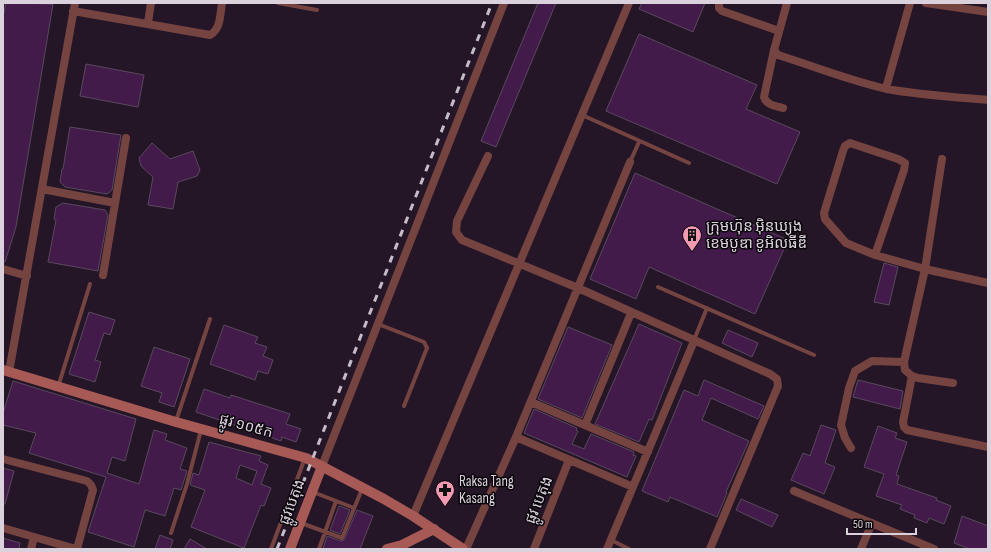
<svg xmlns="http://www.w3.org/2000/svg" width="991" height="552" font-family="'Sofia Sans Condensed','Noto Sans Khmer',sans-serif">
<style>
.building{fill:#421b4b;stroke:#59495d;fill-rule:evenodd}
.lines{fill:none;stroke-linecap:round;stroke-linejoin:round}
.lane{stroke:#754441;stroke-width:4}
.street{stroke:#754441;stroke-width:8}
.secondary{stroke:#a75955;stroke-width:10}
.rail{stroke:#c6bcc8;stroke-width:3;stroke-dasharray:7 7;stroke-linecap:butt}
.labels{text-anchor:middle;dominant-baseline:central;stroke-width:3;stroke-linejoin:round;paint-order:stroke}
.poi-label{font-size:15px;fill:#dad1dc;stroke:#0a050b;text-anchor:start}
.street-label{font-size:15px;fill:#dad1dc;stroke:#0a050b}
</style>
<rect width="100%" height="100%" fill="#241627"/>
<path class="building" d="M 6,3 L 53,4 L 16,227 L 5,262 L 3,262 L 3,17 Z
M 538,3 L 556,3 L 496,147 L 481,141 Z
M 642,3 L 705,3 L 693,32 L 639,9 Z
M 639,34 L 757,85 L 746,109 L 800,132 L 777,184 L 606,111 Z
M 86,64 L 144,75 L 138,107 L 80,96 Z
M 70,127 L 121,135 L 112,190 L 107,194 L 65,187 L 60,182 L 62,169 L 63,169 Z
M 152,143 L 170,159 L 193,151 L 200,170 L 197,176 L 178,182 L 173,209 L 148,205 L 153,177 L 141,166 L 139,158 Z
M 635,173 L 788,240 L 755,314 L 649,267 L 636,299 L 590,279 Z
M 63,203 L 105,210 L 108,215 L 98,271 L 48,262 L 56,220 L 54,219 L 56,207 Z
M 884,263 L 898,267 L 889,305 L 874,302 Z
M 89,312 L 115,320 L 110,335 L 104,333 L 95,360 L 101,362 L 95,382 L 69,374 Z
M 639,324 L 682,343 L 652,420 L 649,419 L 639,442 L 595,424 Z
M 224,325 L 258,337 L 255,343 L 267,347 L 263,356 L 273,360 L 268,374 L 258,371 L 255,380 L 210,364 Z
M 568,327 L 612,345 L 582,418 L 538,399 Z
M 728,330 L 758,343 L 752,357 L 722,343 Z
M 154,347 L 190,359 L 174,407 L 159,402 L 162,393 L 141,386 Z
M 704,380 L 764,406 L 758,419 L 711,398 L 702,420 L 749,441 L 726,492 L 727,493 L 717,517 L 670,497 L 668,502 L 642,491 L 684,390 L 698,396 Z
M 858,380 L 903,391 L 900,409 L 853,397 Z
M 13,381 L 136,419 L 125,461 L 112,457 L 107,473 L 139,484 L 154,430 L 167,434 L 165,440 L 187,448 L 180,469 L 187,471 L 181,490 L 174,488 L 165,516 L 145,510 L 134,547 L 88,532 L 106,477 L 29,453 L 36,433 L 3,425 L 3,413 Z
M 204,389 L 230,398 L 231,395 L 290,414 L 286,424 L 301,429 L 296,442 L 282,437 L 281,441 L 196,412 Z
M 534,409 L 577,428 L 576,430 L 578,431 L 572,444 L 584,449 L 591,434 L 634,452 L 633,455 L 636,456 L 627,477 L 524,433 Z
M 821,425 L 836,430 L 825,463 L 835,467 L 824,494 L 791,480 L 803,453 L 810,456 Z
M 878,426 L 897,433 L 895,438 L 907,442 L 896,475 L 899,476 L 897,484 L 937,498 L 936,500 L 951,506 L 944,524 L 929,518 L 927,523 L 914,518 L 915,515 L 900,509 L 902,505 L 876,496 L 884,474 L 864,467 Z
M 209,442 L 261,456 L 259,461 L 268,465 L 261,484 L 271,488 L 264,506 L 261,505 L 244,548 L 191,527 L 205,490 L 190,485 L 193,473 L 199,475 ZM 240,465 L 257,471 L 252,485 L 236,478 Z
M 3,468 L 14,471 L 5,504 L 3,504 Z
M 741,499 L 778,515 L 772,527 L 736,510 Z
M 339,506 L 350,510 L 340,534 L 330,530 Z
M 357,510 L 373,516 L 360,549 L 323,549 L 327,536 L 341,541 L 344,540 Z
M 962,516 L 988,526 L 988,549 L 970,549 L 954,543 Z
M 160,535 L 173,540 L 170,549 L 155,549 Z
M 3,538 L 20,543 L 19,549 L 3,549 Z
M 190,539 L 207,549 L 184,549 Z"/>
<g class="lines">
<path class="lane" d="M 278,3 L 317,10
M 582,115 L 689,163
M 630,162 L 639,142
M 658,287 L 814,355
M 378,324 L 424,342 L 427,348 L 404,406
M 694,340 L 707,308
M 58,387 L 90,284
M 176,421 L 210,319
M 313,492 L 354,508
M 301,523 L 342,538 L 362,489
M 171,533 L 187,484 L 201,430
M 611,540 L 629,549
M 271,549 L 305,458
M 319,549 L 336,501"/>
<path class="street" d="M 719,3 L 719,8 L 722,11 L 779,31
M 926,3 L 988,12
M 73,11 L 210,35 C 221,29 220,14 222,3
M 148,23 L 151,3
M 774,50 L 777,54 L 781,56 C 816,67 851,81 887,89 C 920,95 954,97 988,100
M 886,88 L 910,3
M 783,108 C 776,106 766,105 764,97 L 774,50 L 787,3
M 488,156 L 457,221 L 456,232 L 462,240 L 578,288 L 770,374 L 777,379 L 778,386 L 710,549
M 942,159 L 925,269 L 904,362 L 905,370 L 912,376 L 918,378 L 953,383
M 42,189 L 115,203
M 875,255 L 904,170 L 905,163 L 898,159 L 850,143 L 845,146 L 843,151 L 824,213 L 825,219 L 846,243 L 875,255 L 925,269 L 988,283
M 3,269 L 27,276
M 103,275 L 126,138
M 9,372 L 75,3
M 912,376 L 903,422 L 904,427 L 907,430 L 988,447
M 531,402 L 648,452
M 585,425 L 631,313
M 516,437 L 633,487
M 851,448 L 845,438 L 841,425 L 849,388 L 855,371 L 872,361 L 904,362
M 3,459 L 87,481 L 91,485 L 93,490 L 77,549
M 322,466 L 504,3
M 794,491 L 934,549
M 413,516 L 629,3
M 3,528 L 76,549
M 31,549 L 34,537
M 466,549 L 516,437 L 630,162
M 534,549 L 569,460
M 607,549 L 694,341
M 861,549 L 872,523"/>
<path class="secondary" d="M 3,370 L 176,422 L 306,458 L 384,499 L 413,516 L 463,549
M 290,549 L 322,466
M 387,549 L 402,545 L 434,529"/>
<path class="rail" d="M 277,549 L 492,3"/>
</g>
<defs>
<g id="building-pin" transform="scale(1)"><path d="M0 17L-7.5 6A9.5 9.5 0 1 1 7.5 6Z" fill="#f19ab1" stroke="#0a050b"/><path d="M-4-6H4V6H1V3H-1V6H-4ZM-2.5-4.3h1.7v1.8h-1.7ZM.8-4.3h1.7v1.8H.8ZM-2.5-1h1.7V.8h-1.7ZM.8-1h1.7V.8H.8Z" fill="#111"/></g>
<g id="pharmacy-pin" transform="scale(1)"><path d="M0 17L-7.5 6A9.5 9.5 0 1 1 7.5 6Z" fill="#f19ab1" stroke="#0a050b"/><path d="M-2-6h4v4h4v4h-4v4h-4v-4h-4v-4h4Z" fill="#111"/></g>
</defs>
<g fill-rule="evenodd">
<use href="#building-pin" x="692" y="235"/>
<use href="#pharmacy-pin" x="445" y="490"/>
</g>
<g class="labels">
<g class="poi-label">
<text x="706" y="226">ក្រុមហ៊ុន អ៊ិនឃ្យុង<tspan x="706" dy="17">ខេមបូឌា ខូអិលធីឌី</tspan></text>
<text x="459" y="481">Raksa Tang<tspan x="459" dy="17">Kasang</tspan></text>
</g>
<g class="street-label">
<text transform="translate(246 426) rotate(15)">ផ្លូវ ១០៥ក</text>
<text transform="translate(539 500) rotate(-68)">ផ្លូវ បេតុង</text>
<text transform="translate(292 502) rotate(-69)">ផ្លូវបេតុង</text>
</g>
</g>
<rect width="991" height="552" fill="none" stroke="#dad1dc" stroke-width="8"/>
<path d="M847 528v6h69v-6" fill="none" stroke="#dad1dc" stroke-width="2"/>
<text x="853" y="528" font-size="12" fill="#dad1dc" stroke="#0a050b" stroke-width="3" paint-order="stroke">50 m</text>
</svg>
